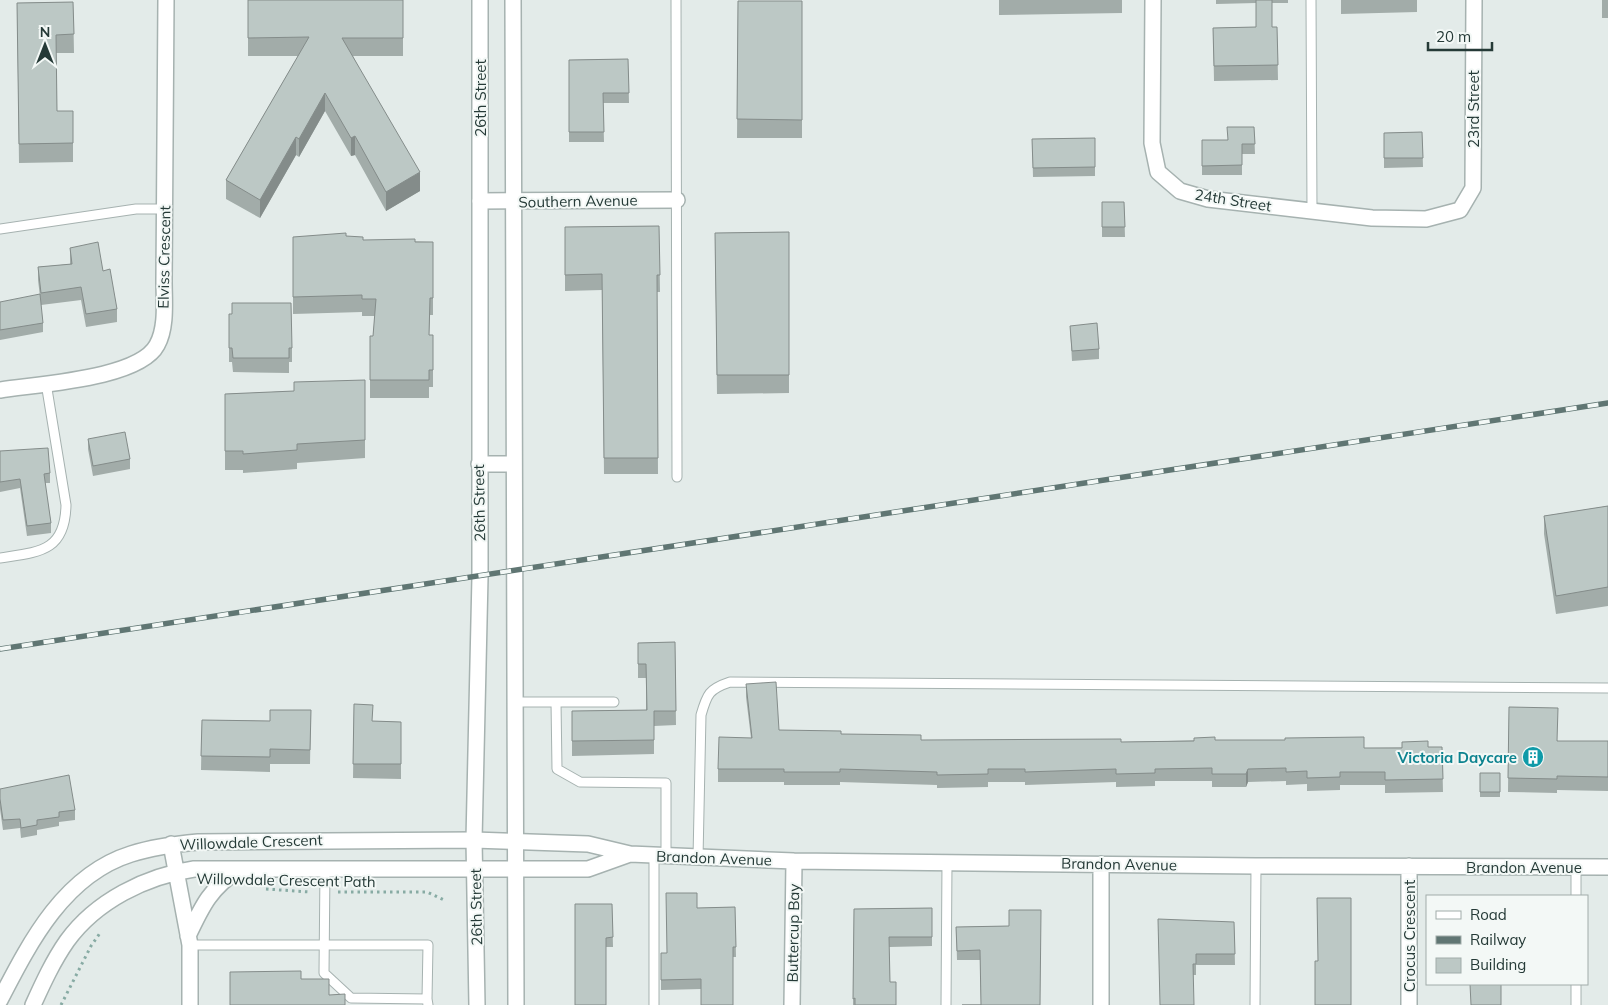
<svg xmlns="http://www.w3.org/2000/svg" width="1608" height="1005" font-family="Mulish,sans-serif">
<style>
.lines{fill:none;stroke-linecap:round;stroke-linejoin:round}
.service-casing{stroke:#a6b2b0;stroke-width:11}
.minor-casing{stroke:#a6b2b0;stroke-width:18}
.tertiary-casing{stroke:#a6b2b0;stroke-width:18}
.path{stroke:#88aba4;stroke-width:3;stroke-dasharray:2.5 4;stroke-linecap:butt}
.service{stroke:#fff;stroke-width:9}
.minor{stroke:#fff;stroke-width:15}
.tertiary{stroke:#fff;stroke-width:15}
.rail-casing{stroke:#607673;stroke-width:5.5}
.rail{stroke:#f3f8f6;stroke-width:4;stroke-dasharray:11;stroke-linecap:butt}
.wall{fill:#a2aca9}
.shaded-wall{fill:#848c8a}
.building{fill:#bcc8c5;stroke:#848c8a}
.labels{text-anchor:middle;dominant-baseline:central;stroke-width:4;stroke-linejoin:round;paint-order:stroke}
.street-label{font-size:15px;fill:#253a37;stroke:#f3f8f6}
.culture-label{font-size:15px;font-weight:bold;fill:#0d838f;stroke:#f3f8f6;text-anchor:end}
</style>
<rect width="100%" height="100%" fill="#e3ebe9"/>
<g class="lines">
<g class="service-casing">
<path id="service" d="M 676,0 L 677,477
M 1311,0 L 1312,211
M 0,229 L 136,209 L 165,209
M 0,558 C 39,552 65,552 66,505 L 46,383
M 515,702 L 614,702
M 556,702 L 557,769 L 580,782 L 666,783 L 666,857
M 698,858 L 701,715 C 707,694 709,689 730,682 L 1608,688
M 325,868 L 324,973 L 351,998 L 427,999 L 428,1005
M 1576,896 L 1576,867
M 190,945 L 428,945 L 427,999
M 654,1005 L 654,856
M 946,1005 L 947,863
M 1255,1005 L 1256,866
M 1576,1005 L 1576,984"/>
</g>
<g class="minor-casing">
<path id="minor" d="M 1153,0 L 1152,143 L 1158,172 L 1180,191 L 1208,199 L 1372,218 L 1426,219 L 1460,210 L 1473,188 L 1474,0
M 480,201 L 677,200
M 0,390 C 37,384 139,379 157,345 C 167,327 164,301 164,281 L 166,0
M 171,844 L 190,945 L 190,1005
M 1101,864 L 1101,1005
M 188,936 C 202,906 211,887 240,869
M 0,1000 C 30,942 64,875 131,854 C 153,847 176,844 198,842 L 474,840 L 588,844 L 630,854 L 794,861 L 1256,866 L 1608,867
M 33,1005 C 43,983 53,961 67,941 C 96,901 146,876 194,869 L 588,869 L 630,854
M 792,1005 L 794,861
M 1409,1005 L 1409,866"/>
</g>
<g class="tertiary-casing">
<path id="tertiary" d="M 513,0 L 516,1005
M 479,464 L 514,464
M 477,1005 L 474,840 L 480,577 L 480,0"/>
</g>
<path class="path" d="M 266,889 L 310,892
M 338,892 L 427,892 L 444,900
M 61,1005 L 91,946 L 100,933"/>
<use href="#service" class="service"/>
<use href="#minor" class="minor"/>
<use href="#tertiary" class="tertiary"/>
<g class="rail-casing">
<path id="rail" d="M 0,649 L 1608,403"/>
</g>
<use href="#rail" class="rail"/>
</g>
<path class="wall" d="M 248,0 L 403,0 L 403,56 L 353,56 L 420,191 L 386,211 L 355,155 L 351,156 L 325,111 L 299,157 L 296,155 L 260,218 L 226,199 L 226,180 L 298,56 L 248,56 Z
M 999,0 L 1122,0 L 1122,13 L 999,15 Z
M 1216,0 L 1288,0 L 1288,3 L 1272,3 L 1272,27 L 1277,27 L 1278,80 L 1214,81 L 1213,28 L 1256,27 L 1256,3 L 1216,4 Z
M 1341,0 L 1417,0 L 1417,12 L 1341,14 Z
M 1602,0 L 1608,0 L 1608,18 L 1602,18 Z
M 738,1 L 802,1 L 802,138 L 737,138 Z
M 73,2 L 74,53 L 56,53 L 57,111 L 73,111 L 73,162 L 19,163 L 17,3 Z
M 628,59 L 629,103 L 603,103 L 604,142 L 569,142 L 569,60 Z
M 1254,127 L 1255,154 L 1242,154 L 1242,175 L 1202,175 L 1202,140 L 1227,140 Z
M 1422,132 L 1423,167 L 1384,168 L 1384,133 Z
M 1095,138 L 1095,176 L 1033,177 L 1032,139 Z
M 1102,202 L 1124,202 L 1125,237 L 1102,237 Z
M 659,226 L 660,292 L 657,292 L 658,474 L 604,474 L 602,290 L 565,291 L 565,227 Z
M 789,232 L 789,393 L 717,394 L 715,233 Z
M 346,236 L 363,240 L 433,242 L 433,315 L 430,315 L 429,335 L 433,335 L 433,387 L 429,387 L 429,398 L 370,398 L 370,336 L 373,336 L 375,316 L 362,316 L 362,312 L 293,314 L 293,237 Z
M 70,248 L 103,271 L 117,309 L 117,322 L 86,327 L 81,300 L 41,305 L 38,280 L 38,267 L 70,264 Z
M 0,302 L 43,323 L 43,332 L 0,340 Z
M 229,314 L 292,348 L 292,362 L 289,362 L 289,373 L 233,372 L 232,362 L 229,362 Z
M 1070,326 L 1099,349 L 1099,359 L 1072,361 Z
M 365,380 L 365,458 L 297,463 L 297,469 L 243,473 L 243,470 L 225,470 L 225,394 L 294,391 Z
M 88,439 L 130,459 L 130,469 L 93,476 L 88,449 Z
M 0,451 L 50,473 L 50,483 L 45,483 L 51,523 L 51,533 L 27,536 L 20,488 L 0,492 Z
M 1608,506 L 1608,606 L 1556,614 L 1544,534 L 1544,516 Z
M 675,642 L 676,725 L 654,726 L 654,754 L 572,756 L 572,711 L 646,710 L 646,678 L 638,678 L 638,643 Z
M 746,684 L 779,730 L 921,740 L 1121,742 L 1215,740 L 1364,748 L 1442,747 L 1443,792 L 1385,793 L 1385,785 L 1340,785 L 1340,790 L 1307,791 L 1307,784 L 1286,785 L 1286,781 L 1248,782 L 1246,787 L 1212,787 L 1212,781 L 1155,781 L 1155,786 L 1116,787 L 1116,782 L 1025,785 L 1025,782 L 988,782 L 988,787 L 937,788 L 937,785 L 840,782 L 840,785 L 784,785 L 784,782 L 718,782 L 718,769 L 751,738 L 746,697 Z
M 354,704 L 372,721 L 401,722 L 401,779 L 353,778 Z
M 1509,707 L 1558,741 L 1608,741 L 1608,791 L 1557,790 L 1557,793 L 1508,792 Z
M 311,710 L 310,764 L 270,764 L 270,772 L 201,770 L 202,720 L 270,721 Z
M 1480,773 L 1500,773 L 1500,797 L 1480,797 Z
M 0,789 L 75,810 L 75,820 L 59,822 L 59,826 L 37,830 L 37,835 L 21,838 L 20,828 L 3,830 L 0,809 Z
M 612,904 L 613,947 L 606,947 L 575,1005 Z
M 735,907 L 736,957 L 733,957 L 701,989 L 661,990 L 661,953 L 667,953 L 697,908 Z
M 932,908 L 932,946 L 889,947 L 890,982 L 896,1005 L 853,1005 L 854,909 Z
M 1041,910 L 981,1005 L 980,960 L 957,960 L 956,927 L 1009,926 Z
M 1234,922 L 1235,965 L 1196,965 L 1196,975 L 1193,975 L 1158,930 Z"/>
<path class="shaded-wall" d="M 325,93 L 325,111 L 299,157 L 299,139 Z
M 355,136 L 355,155 L 351,156 L 351,138 Z
M 296,137 L 296,155 L 260,218 L 260,200 Z
M 420,172 L 420,191 L 386,211 L 386,192 Z
M 1248,769 L 1248,782 L 1246,787 L 1246,774 Z"/>
<path class="building" d="M 248,0 L 403,0 L 403,38 L 342,38 L 420,172 L 386,192 L 355,136 L 351,138 L 325,93 L 299,139 L 296,137 L 260,200 L 226,180 L 309,37 L 248,38 Z
M 1256,0 L 1272,0 L 1272,27 L 1277,27 L 1278,65 L 1214,66 L 1213,28 L 1256,27 Z
M 738,1 L 802,1 L 802,120 L 737,119 Z
M 73,2 L 74,34 L 56,35 L 57,111 L 73,111 L 73,143 L 19,144 L 17,3 Z
M 628,59 L 629,93 L 603,93 L 604,132 L 569,132 L 569,60 Z
M 1227,127 L 1254,127 L 1255,144 L 1242,144 L 1242,165 L 1202,166 L 1202,140 L 1228,140 Z
M 1422,132 L 1423,158 L 1384,158 L 1384,133 Z
M 1095,138 L 1095,167 L 1033,168 L 1032,139 Z
M 1102,202 L 1124,202 L 1125,227 L 1102,227 Z
M 659,226 L 660,275 L 657,275 L 658,458 L 604,458 L 602,274 L 565,275 L 565,227 Z
M 789,232 L 789,375 L 717,375 L 715,233 Z
M 346,233 L 346,236 L 363,237 L 363,240 L 415,239 L 415,242 L 433,242 L 433,298 L 430,298 L 429,335 L 433,335 L 433,370 L 429,370 L 429,380 L 370,380 L 370,336 L 373,336 L 376,299 L 362,299 L 362,295 L 293,297 L 293,237 Z
M 98,242 L 103,271 L 110,269 L 117,309 L 86,314 L 81,287 L 41,293 L 38,267 L 72,264 L 70,248 Z
M 40,294 L 43,323 L 0,330 L 0,302 Z
M 232,303 L 291,303 L 292,348 L 289,348 L 289,358 L 233,358 L 232,348 L 229,348 L 229,314 L 232,314 Z
M 1097,323 L 1099,349 L 1072,351 L 1070,326 Z
M 365,380 L 365,440 L 297,444 L 297,450 L 243,454 L 243,451 L 225,451 L 225,394 L 294,391 L 294,382 Z
M 125,432 L 130,459 L 93,466 L 88,439 Z
M 48,448 L 50,473 L 44,474 L 51,523 L 27,526 L 20,479 L 0,482 L 0,451 Z
M 1608,506 L 1608,587 L 1556,596 L 1544,516 Z
M 675,642 L 676,711 L 654,711 L 654,740 L 572,741 L 572,711 L 647,710 L 646,664 L 638,664 L 638,643 Z
M 776,682 L 779,730 L 841,731 L 841,734 L 921,735 L 921,740 L 1121,739 L 1121,742 L 1194,741 L 1194,738 L 1215,737 L 1215,740 L 1285,740 L 1285,738 L 1364,737 L 1364,748 L 1402,748 L 1402,742 L 1428,741 L 1428,747 L 1442,747 L 1443,779 L 1385,780 L 1385,772 L 1340,772 L 1340,777 L 1307,778 L 1307,771 L 1286,772 L 1286,768 L 1248,769 L 1246,774 L 1212,774 L 1212,768 L 1155,769 L 1155,773 L 1116,774 L 1116,769 L 1025,772 L 1025,769 L 988,769 L 988,774 L 937,775 L 937,772 L 840,769 L 840,772 L 784,772 L 784,769 L 718,769 L 719,737 L 752,738 L 746,684 Z
M 354,704 L 373,705 L 372,721 L 401,722 L 401,764 L 353,764 Z
M 1509,707 L 1558,708 L 1557,741 L 1608,741 L 1608,777 L 1557,776 L 1557,779 L 1508,778 Z
M 270,710 L 311,710 L 310,750 L 270,749 L 270,757 L 201,756 L 202,720 L 270,721 Z
M 1480,773 L 1500,773 L 1500,792 L 1480,792 Z
M 69,775 L 75,810 L 59,812 L 59,817 L 37,820 L 37,825 L 21,828 L 20,819 L 3,820 L 0,799 L 0,789 Z
M 666,893 L 697,893 L 697,908 L 735,907 L 736,947 L 733,947 L 733,1005 L 701,1005 L 701,979 L 661,980 L 661,953 L 667,953 Z
M 1317,898 L 1351,898 L 1351,1005 L 1315,1005 L 1315,961 L 1318,961 Z
M 575,904 L 612,904 L 613,937 L 606,938 L 606,1005 L 575,1005 Z
M 932,908 L 932,937 L 889,937 L 890,982 L 896,982 L 896,1005 L 855,1005 L 855,998 L 853,999 L 854,909 Z
M 1009,910 L 1041,910 L 1040,1005 L 962,1005 L 981,1005 L 980,950 L 957,951 L 956,927 L 1009,926 Z
M 1158,919 L 1234,922 L 1235,954 L 1196,954 L 1196,964 L 1193,964 L 1194,1005 L 1160,1005 Z
M 301,971 L 301,979 L 329,979 L 329,995 L 345,994 L 345,1005 L 230,1005 L 230,972 Z
M 1470,984 L 1501,984 L 1501,1005 L 1471,1005 Z"/>
<defs>
<g id="building-disc" transform="scale(1.125)"><circle r="9.5" fill="#0f9aa8" stroke="#f3f8f6"/><path d="M-4-6H4V6H1V3H-1V6H-4ZM-2.5-4.3h1.7v1.8h-1.7ZM.8-4.3h1.7v1.8H.8ZM-2.5-1h1.7V.8h-1.7ZM.8-1h1.7V.8H.8Z" fill="#fff"/></g>
</defs>
<g fill-rule="evenodd">
<use href="#building-disc" x="1533" y="757"/>
</g>
<g class="labels">
<g class="street-label">
<text transform="translate(480 98) rotate(-90)">26th Street</text>
<text transform="translate(1473 109) rotate(-90)">23rd Street</text>
<text transform="translate(1233 200) rotate(9)">24th Street</text>
<text transform="translate(578 201) rotate(-1)">Southern Avenue</text>
<text transform="translate(164 257) rotate(-89)">Elviss Crescent</text>
<text transform="translate(479 503) rotate(-91)">26th Street</text>
<text transform="translate(251 842) rotate(-2)">Willowdale Crescent</text>
<text transform="translate(714 858) rotate(2)">Brandon Avenue</text>
<text transform="translate(1119 864) rotate(1)">Brandon Avenue</text>
<text x="1524" y="867">Brandon Avenue</text>
<text transform="translate(286 880) rotate(1)">Willowdale Crescent Path</text>
<text transform="translate(476 907) rotate(-91)">26th Street</text>
<text transform="translate(793 933) rotate(-89)">Buttercup Bay</text>
<text transform="translate(1409 936) rotate(-90)">Crocus Crescent</text>
</g>
<g class="culture-label">
<text x="1517" y="757">Victoria Daycare</text>
</g>
</g>
<rect x="1426" y="895" width="162" height="90" fill="#f3f8f6" stroke="#a1acaa"/>
<rect x="1436" y="911" width="25" height="8" fill="#ffffff" stroke="#a1acaa"/>
<text x="1470" y="920" font-size="15" fill="#253a37">Road</text>
<rect x="1436" y="936" width="25" height="8" fill="#607673" stroke="#a1acaa"/>
<text x="1470" y="945" font-size="15" fill="#253a37">Railway</text>
<rect x="1436" y="958" width="25" height="15" fill="#bcc8c5" stroke="#a1acaa"/>
<text x="1470" y="970" font-size="15" fill="#253a37">Building</text>
<g transform="translate(45 45)" stroke="#f3f8f6" stroke-width="4" paint-order="stroke">
<path d="M0-4L9 19L0 12L-9 19Z" fill="#253a37"/>
<text y="-8" font-size="14" font-weight="bold" text-anchor="middle" fill="#253a37">N</text>
</g>
<path d="M1428 42v8h64v-8" fill="none" stroke="#253a37" stroke-width="2.5"/>
<text x="1436" y="42" font-size="15" fill="#253a37" stroke="#f3f8f6" stroke-width="4" paint-order="stroke">20 m</text>
</svg>
